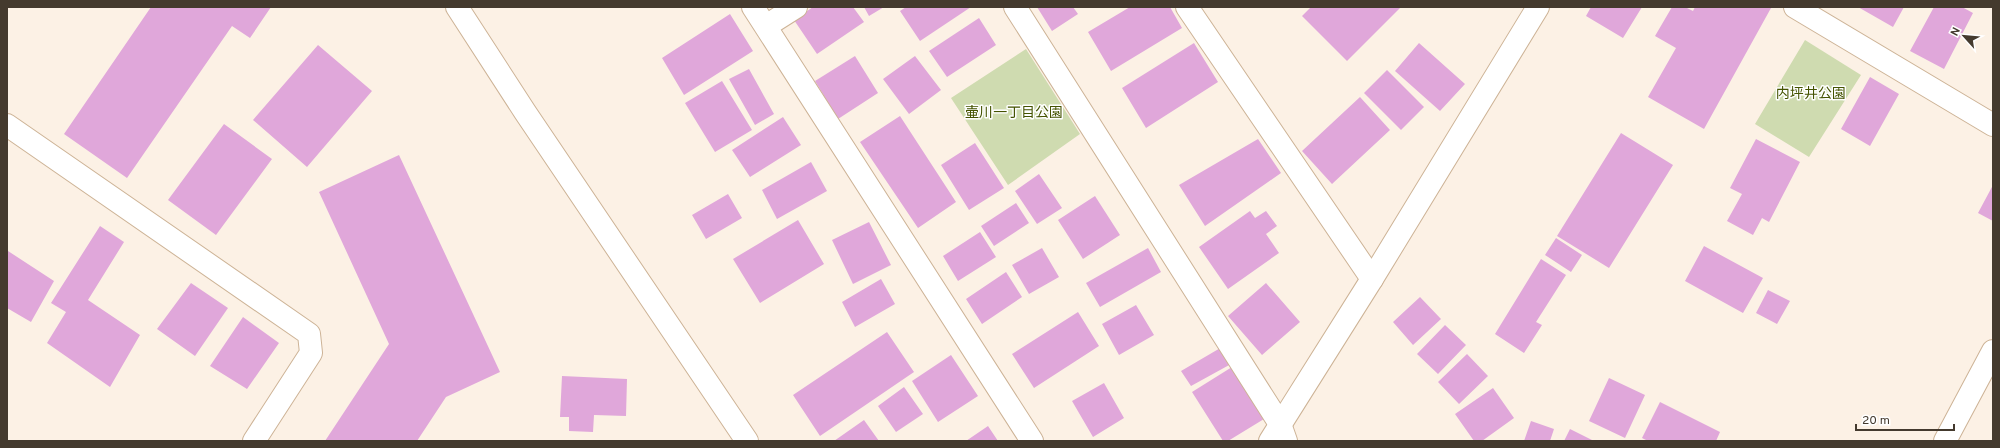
<svg xmlns="http://www.w3.org/2000/svg" width="2000" height="448" font-family="Overpass,'Noto Sans JP',sans-serif">
<style>
.green{fill:#cfdbb0}
.building{fill:#e0a7da}
.lines{fill:none;stroke-linecap:round;stroke-linejoin:round}
.minor-casing{stroke:#cdb396;stroke-width:24}
.tertiary-casing{stroke:#cdb396;stroke-width:24}
.minor{stroke:#fff;stroke-width:22}
.tertiary{stroke:#fff;stroke-width:22}
.labels{text-anchor:middle;dominant-baseline:central;stroke-width:3;stroke-linejoin:round;paint-order:stroke}
.park-label{font-size:14px;fill:#445300;stroke:#fff}
</style>
<rect width="100%" height="100%" fill="#fcf1e5"/>
<path class="green" d="M 1805,40 L 1861,75 L 1809,157 L 1755,124 Z
M 1026,49 L 1080,134 L 1008,185 L 951,98 Z"/>
<path class="building" d="M 151,7 L 271,7 L 250,38 L 232,26 L 127,178 L 64,134 Z
M 813,7 L 853,7 L 864,22 L 817,54 L 794,20 Z
M 864,7 L 884,7 L 869,16 Z
M 906,7 L 971,7 L 920,41 L 900,11 Z
M 1037,7 L 1073,7 L 1078,14 L 1052,31 Z
M 1130,7 L 1170,7 L 1182,28 L 1111,71 L 1088,32 Z
M 1311,7 L 1401,7 L 1347,61 L 1302,16 Z
M 1591,7 L 1642,7 L 1623,38 L 1586,16 Z
M 1672,7 L 1685,7 L 1693,11 L 1695,7 L 1771,8 L 1704,129 L 1648,97 L 1676,48 L 1655,36 Z
M 1858,7 L 1904,7 L 1893,27 Z
M 1934,7 L 1962,7 L 1973,13 L 1944,69 L 1910,51 Z
M 730,14 L 753,51 L 684,95 L 662,58 Z
M 979,18 L 996,45 L 947,77 L 929,51 Z
M 1194,43 L 1218,82 L 1146,128 L 1122,88 Z
M 1419,43 L 1465,84 L 1440,111 L 1395,71 Z
M 318,45 L 372,91 L 307,167 L 253,120 Z
M 855,56 L 878,93 L 838,119 L 815,81 Z
M 915,56 L 941,90 L 909,114 L 883,79 Z
M 749,69 L 774,114 L 755,125 L 729,79 Z
M 1387,70 L 1424,107 L 1401,130 L 1364,93 Z
M 1870,77 L 1899,94 L 1870,146 L 1841,129 Z
M 722,81 L 752,130 L 715,152 L 685,103 Z
M 1360,97 L 1390,130 L 1332,184 L 1302,151 Z
M 900,116 L 956,202 L 918,228 L 860,142 Z
M 783,117 L 801,145 L 750,177 L 732,150 Z
M 224,124 L 272,159 L 216,235 L 168,200 Z
M 1621,133 L 1673,165 L 1609,268 L 1557,236 Z
M 1258,139 L 1281,173 L 1205,226 L 1179,185 Z
M 1756,139 L 1800,162 L 1769,222 L 1762,218 L 1753,235 L 1727,221 L 1742,194 L 1730,188 Z
M 975,143 L 1004,188 L 969,210 L 941,165 Z
M 399,155 L 500,372 L 446,397 L 417,441 L 325,441 L 389,344 L 319,192 Z
M 811,162 L 827,191 L 777,219 L 762,190 Z
M 1039,174 L 1062,208 L 1037,224 L 1015,191 Z
M 1993,185 L 1993,221 L 1978,213 Z
M 728,194 L 742,218 L 706,239 L 692,215 Z
M 1095,196 L 1120,235 L 1083,259 L 1058,220 Z
M 1016,203 L 1029,223 L 994,246 L 981,226 Z
M 1250,211 L 1255,218 L 1266,211 L 1277,226 L 1266,234 L 1279,253 L 1228,289 L 1199,247 Z
M 798,220 L 824,264 L 760,303 L 733,259 Z
M 869,222 L 891,265 L 853,284 L 832,240 Z
M 100,226 L 124,242 L 88,300 L 140,335 L 110,387 L 47,343 L 66,312 L 51,303 Z
M 980,232 L 996,257 L 958,281 L 943,256 Z
M 1556,238 L 1582,255 L 1571,272 L 1545,255 Z
M 1704,246 L 1763,278 L 1743,313 L 1685,281 Z
M 1042,248 L 1059,277 L 1029,294 L 1012,265 Z
M 1148,248 L 1161,272 L 1100,307 L 1086,283 Z
M 8,251 L 54,281 L 31,322 L 7,308 Z
M 1541,259 L 1566,275 L 1536,322 L 1542,325 L 1524,353 L 1495,334 Z
M 1006,272 L 1022,297 L 982,324 L 966,299 Z
M 881,279 L 895,304 L 855,327 L 842,302 Z
M 191,283 L 228,308 L 195,356 L 157,329 Z
M 1266,283 L 1300,322 L 1262,355 L 1228,316 Z
M 1768,290 L 1790,301 L 1777,324 L 1756,313 Z
M 1420,297 L 1441,319 L 1413,345 L 1393,322 Z
M 1136,305 L 1154,335 L 1119,355 L 1102,324 Z
M 1078,312 L 1099,346 L 1034,388 L 1012,354 Z
M 243,317 L 279,343 L 247,389 L 210,366 Z
M 1445,325 L 1466,345 L 1438,374 L 1417,354 Z
M 887,332 L 914,372 L 820,436 L 793,395 Z
M 1222,347 L 1231,364 L 1191,386 L 1181,371 Z
M 1467,354 L 1488,376 L 1459,404 L 1438,382 Z
M 951,355 L 978,396 L 938,422 L 912,381 Z
M 1232,367 L 1264,419 L 1228,441 L 1223,441 L 1192,392 Z
M 562,376 L 627,379 L 626,416 L 594,415 L 593,432 L 569,431 L 569,417 L 560,417 Z
M 1609,378 L 1645,395 L 1625,438 L 1589,421 Z
M 1104,383 L 1124,418 L 1093,437 L 1072,401 Z
M 904,387 L 923,414 L 896,432 L 878,406 Z
M 1493,388 L 1514,418 L 1482,441 L 1474,441 L 1455,414 Z
M 1660,402 L 1720,432 L 1716,441 L 1648,441 L 1642,438 Z
M 864,420 L 879,441 L 834,441 Z
M 1531,421 L 1554,429 L 1550,441 L 1524,441 Z
M 988,426 L 998,441 L 966,441 Z
M 1570,429 L 1594,441 L 1564,441 Z"/>
<g class="lines">
<g class="minor-casing">
<path id="minor" d="M 753,7 L 1032,441
M 1015,7 L 1280,424 L 1286,441
M 1187,7 L 1372,279
M 1795,7 L 1993,125
M 766,26 L 796,7
M 7,125 L 309,334 L 311,353 L 254,441
M 1945,441 L 1993,351"/>
</g>
<g class="tertiary-casing">
<path id="tertiary" d="M 457,7 L 525,112 L 747,441
M 1270,441 L 1372,279 L 1538,7"/>
</g>
<use href="#minor" class="minor"/>
<use href="#tertiary" class="tertiary"/>
</g>
<g class="labels">
<g class="park-label">
<text x="1811" y="94">内坪井公園</text>
<text x="1014" y="113">壷川一丁目公園</text>
</g>
</g>
<rect width="2000" height="448" fill="none" stroke="#443a2e" stroke-width="16"/>
<g transform="translate(1964 36) rotate(297)" stroke="#ffffff" stroke-width="3" paint-order="stroke">
<path d="M0-3L7 15L0 10L-7 15Z" fill="#443a2e"/>
<text y="-6" font-size="11" font-weight="bold" text-anchor="middle" fill="#443a2e">N</text>
</g>
<path d="M1856 424v6h98v-6" fill="none" stroke="#443a2e" stroke-width="2"/>
<text x="1862" y="424" font-size="12" fill="#443a2e" stroke="#ffffff" stroke-width="3" paint-order="stroke">20 m</text>
</svg>
